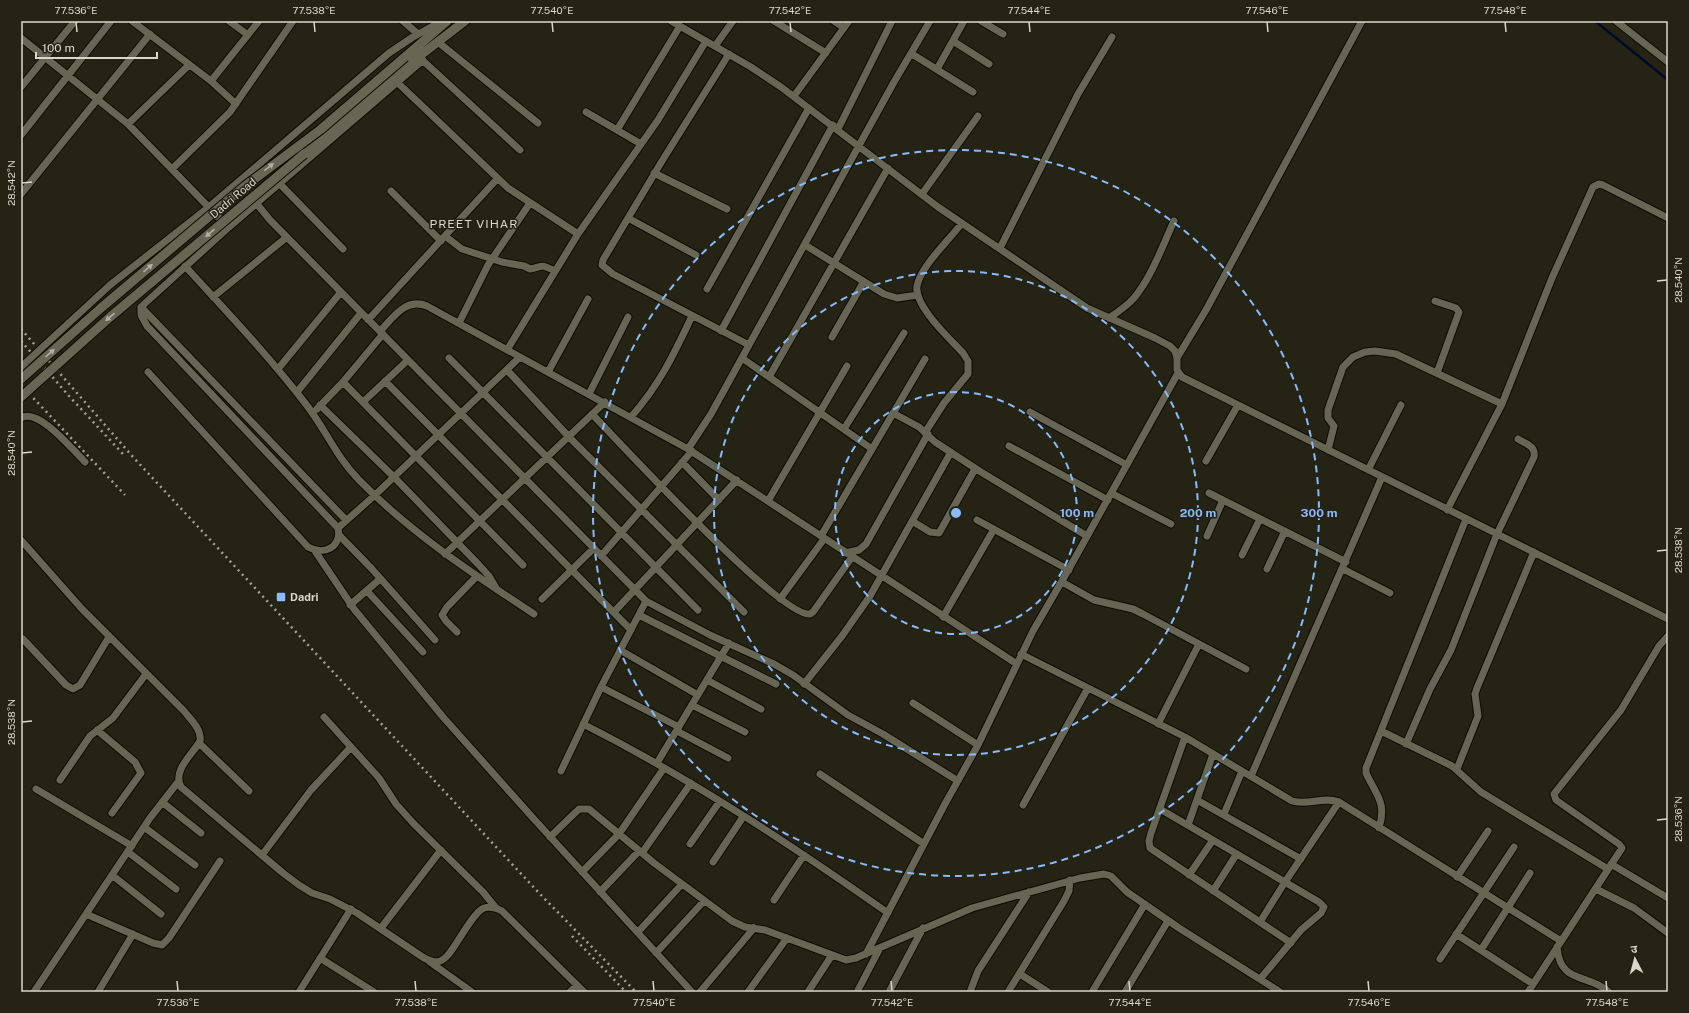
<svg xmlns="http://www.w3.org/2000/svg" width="1689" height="1013" font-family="'Public Sans','Noto Sans Devanagari',sans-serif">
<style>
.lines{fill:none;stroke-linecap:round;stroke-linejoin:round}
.stream{stroke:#000b28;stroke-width:2.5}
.minor-casing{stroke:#0e0c02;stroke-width:9}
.tertiary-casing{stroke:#0e0c02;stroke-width:11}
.minor{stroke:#676654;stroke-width:7}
.tertiary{stroke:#676654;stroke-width:9}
.rail{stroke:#a4a297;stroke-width:2.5;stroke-dasharray:2 4;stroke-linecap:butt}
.minor-bridge-casing{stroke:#0e0c02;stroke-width:9;stroke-linecap:butt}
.tertiary-bridge-casing{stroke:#0e0c02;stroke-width:11;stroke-linecap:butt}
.minor-bridge{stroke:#676654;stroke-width:7}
.tertiary-bridge{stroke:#676654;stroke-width:9}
.oneway{fill:#b0afa3}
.ticks{fill:none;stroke:#d8d7cd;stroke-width:1.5}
.ring{fill:none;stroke:#88bafc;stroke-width:2;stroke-dasharray:7 5}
.poi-dot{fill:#88bafc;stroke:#252314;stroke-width:1.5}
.labels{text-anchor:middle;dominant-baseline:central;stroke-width:3;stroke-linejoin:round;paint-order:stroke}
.street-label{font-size:11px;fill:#d8d7cd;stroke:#252314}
.poi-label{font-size:11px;font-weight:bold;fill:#d8d7cd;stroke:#252314;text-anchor:start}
.neighbourhood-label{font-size:12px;letter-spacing:1px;fill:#d8d7cd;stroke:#252314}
.centre{fill:#88bafc;stroke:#252314;stroke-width:2}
.ring-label{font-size:12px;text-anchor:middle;font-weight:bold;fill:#88bafc;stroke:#252314;stroke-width:3;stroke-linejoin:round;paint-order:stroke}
.neatline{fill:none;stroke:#d8d7cd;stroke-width:1.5}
.ticks-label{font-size:10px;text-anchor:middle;fill:#d8d7cd}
</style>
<rect width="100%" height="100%" fill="#252314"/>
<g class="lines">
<path class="stream" d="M 1595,21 L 1668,80"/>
<g class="minor-casing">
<path id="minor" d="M 132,21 L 211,81 L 236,104
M 229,21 L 248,35
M 403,21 L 418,34
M 671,21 L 751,67 L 781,87 L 938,207 L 1087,308 L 1155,338 L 1170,346 L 1175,351 L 1177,358 L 1177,370 L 1182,377 L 1668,619
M 774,21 L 826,53
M 834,21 L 844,28
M 981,21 L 1003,34
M 1616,21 L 1668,62
M 21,38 L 128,124 L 226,225
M 953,41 L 989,64
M 438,42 L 538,123
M 715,46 L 733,21
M 729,54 L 662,161 L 603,260 L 602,265 L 613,274 L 749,345
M 912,54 L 973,92
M 420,58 L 520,150
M 937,69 L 964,21
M 211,81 L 259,21
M 398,83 L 508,188 L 578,234
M 21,87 L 75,21
M 794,96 L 849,21
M 586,112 L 641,144
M 128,124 L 189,65
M 838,129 L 892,21
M 617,130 L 680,26
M 21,135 L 111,21
M 172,169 L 230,112 L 293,21
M 654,173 L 727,209
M 280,184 L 343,249
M 391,191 L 441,241
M 21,194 L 150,34
M 922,194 L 978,116
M 257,204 L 270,220 L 646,601 L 710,635 L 774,664 L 793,675 L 848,715 L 883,734 L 958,781
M 628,218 L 696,255
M 445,236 L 462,249 L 502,262 L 524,266 L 530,269 C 544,266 540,264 555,271
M 805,245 L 884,294 L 897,298 L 918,295
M 1000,248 L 1078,94 L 1112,37
M 185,266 C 226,311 268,355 305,403 C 325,428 336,457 359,480 C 411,533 473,574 534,614
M 110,285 L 209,207 L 389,53 L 413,37 L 442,21
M 707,289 L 809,108
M 213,297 L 287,237
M 1435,301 L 1456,308 L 1459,312 L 1437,373
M 141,307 L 346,520
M 1109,318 C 1118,312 1127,306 1134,298 C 1152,276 1162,247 1174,221
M 368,320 L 497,179
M 459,323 L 488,265 L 530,203
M 380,331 C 393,318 406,297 427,306 L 688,449 L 1017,664
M 721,331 L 833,125
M 832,337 L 863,283
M 507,350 L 578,234 L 658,120 L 706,41
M 449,358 L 698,610
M 742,358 L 872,449
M 1177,358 L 1206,310 L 1362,21
M 278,369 L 341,292
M 507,370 L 569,437 L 744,612
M 148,372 L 308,547 C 324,556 342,547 338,528 L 147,326 L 141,315 L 141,307 L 229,227 L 423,60
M 548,372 L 588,299
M 769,377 L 888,168
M 385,381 L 631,630
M 343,382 L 523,565
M 297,392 L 361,313
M 589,394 L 628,317
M 363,402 L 408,360
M 320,405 L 394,477 L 479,565 L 489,576 L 496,588
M 317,409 L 343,382 L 383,334
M 1030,412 L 1127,465
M 893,413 L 919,427 L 935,442 L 981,472 L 1087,536
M 592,414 C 620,443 782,619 810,614 L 813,612 L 852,557
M 631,417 C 660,384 674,354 692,316
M 21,418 C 38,407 73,450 85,462
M 844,429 L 904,333
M 926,431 L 944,403 L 968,374 L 968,361 L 963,353 C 950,339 914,306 917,286 C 920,267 950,239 962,223
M 1009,446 L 1108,500
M 688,449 L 711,414 L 894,82 L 930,21
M 1328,450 L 1334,426 L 1328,418 L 1328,410 L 1343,367 L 1353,357 L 1365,352 L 1375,351 L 1396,354 L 1502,404
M 1206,461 L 1238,405
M 682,462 L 719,500
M 1368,470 L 1401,405
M 1111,493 L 1171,524
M 1209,493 L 1346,562
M 768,501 L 847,366
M 1447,510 L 1502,404 L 1552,278 L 1593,187 L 1599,184 L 1603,185 L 1668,218
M 977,520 L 1069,570
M 912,521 L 930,532 L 939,533 L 975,469
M 338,528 L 375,495 L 520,357
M 340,536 L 372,569 L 435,640
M 821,536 L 925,359
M 1207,536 L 1223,500
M 21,540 L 82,609 L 184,711 C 190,719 202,729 200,741 C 193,754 172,770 181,787 L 283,873 L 299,885 L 312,893 L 330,899 L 357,913 L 424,958 C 434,963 440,964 448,955 C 457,945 473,912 484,908 C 491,906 496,908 502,911 L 584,992
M 315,551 L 354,609 L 443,717 L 533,818 L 692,992
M 845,553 L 859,550 L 866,544 L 928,434
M 445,554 L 605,402
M 1242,555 L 1260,519
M 601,556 L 692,451
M 1267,569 L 1285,531
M 1343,569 L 1390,593
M 1062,582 L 1094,600 L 1133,609 L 1143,614 L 1246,669
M 367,591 L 423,652
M 542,599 L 594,548
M 780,599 L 824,539
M 350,605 L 380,579
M 614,612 L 737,480
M 639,615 L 776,684
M 943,617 L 994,529
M 457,632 L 446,621 L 442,615 L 447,607 L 477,576
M 23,639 L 66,685 L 73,689 L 80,685 L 109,637
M 620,650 L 698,695
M 1021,654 L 1185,737 L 1292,801 C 1307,806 1324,796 1339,802 L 1561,941
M 707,680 L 761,709
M 804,684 L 842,636 L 870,596 L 951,452
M 601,687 L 679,727
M 913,703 L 978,745
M 692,705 L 745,732
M 324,717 L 379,778 L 396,804 L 414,824 L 483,892 L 496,908
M 583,724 C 690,778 790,844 888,913
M 1158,724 L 1199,644
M 97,730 L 135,762 L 141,773 L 112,813
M 677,731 L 728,758
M 1381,731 L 1452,766 L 1481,792 L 1608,869
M 1185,737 L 1151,833 L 1149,841 L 1150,848 L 1291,943
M 199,743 L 249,791
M 1406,744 L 1430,689 L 1451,650 L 1497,534 L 1534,457 C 1536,446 1526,444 1518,439
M 657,763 L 729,643
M 1457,769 L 1478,716 L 1475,694 L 1477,688 L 1534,552
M 561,771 L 601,687 L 646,601
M 820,774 L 924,844
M 1251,776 L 1382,477
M 60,780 L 90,736 L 113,718 L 146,674
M 36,789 L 132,846
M 1197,800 L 1301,859
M 162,802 L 201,833
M 1023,805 L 1088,688
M 1160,809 L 1319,902 L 1324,907 L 1321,913 L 1301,930 L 1261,978
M 1224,814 L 1242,771
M 1188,825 L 1213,754
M 144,827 L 195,865
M 1379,828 C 1387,802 1376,795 1366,773 L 1366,768 L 1466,519
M 550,837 L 579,809 L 589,809 L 654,863 L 732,921 L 745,927 L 765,930 L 846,960 L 856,958 L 972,908 L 1080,878 L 1104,874 L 1111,876 L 1127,892 L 1179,928 L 1280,992
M 690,844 L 720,801
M 128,852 L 176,889
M 642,853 L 691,783
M 262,855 L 311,790 L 351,747
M 713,862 L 743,817
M 1611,864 L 1668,898
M 582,872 L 619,834 L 664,768
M 112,875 L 161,914
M 1189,875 L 1213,840
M 1457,877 L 1488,831
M 1596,889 L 1634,908 L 1668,933
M 1213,891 L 1236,855
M 600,892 L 639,851
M 774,900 L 804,855
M 86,914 L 153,943 L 162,945 L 169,938 L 220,861
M 1260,922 L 1285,882 L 1339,802
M 381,928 L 441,850
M 638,932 L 682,884
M 1456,934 L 1533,984
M 1557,947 C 1560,985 1588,973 1609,992
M 1481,950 L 1530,873
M 656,953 L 704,901
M 866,954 L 946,802 L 978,745 L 1033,631 L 1070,567 L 1178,373
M 320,958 L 374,992
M 1440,959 L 1514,847
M 430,962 L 472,992
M 1020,974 L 1048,992
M 34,992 L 150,818 L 178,782
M 98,992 L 133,934
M 299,992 L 351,909
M 570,992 L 577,985
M 700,992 L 754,928
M 748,992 L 787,938
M 808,992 L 832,955
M 857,992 L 880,948
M 889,992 L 923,928
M 970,992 L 978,971 L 1029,892
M 1008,992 L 1064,901 L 1069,891 L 1070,880
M 1092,992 L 1145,904
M 1125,992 L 1168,921
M 1528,992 L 1622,848 L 1619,844 L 1556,800 L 1554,794 L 1621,710 L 1659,646 L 1668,636"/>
</g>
<g class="tertiary-casing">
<path id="tertiary" d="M 405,57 L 447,21
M 304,154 L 409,64 L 465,21"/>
</g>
<use href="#minor" class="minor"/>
<use href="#tertiary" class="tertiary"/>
<path class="rail" d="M 21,329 L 133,457 L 539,893 L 636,992
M 21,341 L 69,396 L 123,454
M 21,385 L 125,495
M 572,936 L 626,992"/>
<g class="minor-bridge-casing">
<path id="minor-bridge" d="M 21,367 L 110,285"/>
</g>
<g class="tertiary-bridge-casing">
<path id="tertiary-bridge" d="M 21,379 L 101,308 L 245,186 L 320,130 L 405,57
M 21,397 L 109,318 L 304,154"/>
</g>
<use href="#minor-bridge" class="minor-bridge"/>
<use href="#tertiary-bridge" class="tertiary-bridge"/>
</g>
<defs><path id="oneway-solid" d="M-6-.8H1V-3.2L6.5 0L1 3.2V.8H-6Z"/></defs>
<g class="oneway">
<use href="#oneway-solid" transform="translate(269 167) rotate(-38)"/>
<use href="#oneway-solid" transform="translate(210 233) rotate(140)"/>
<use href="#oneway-solid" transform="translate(148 268) rotate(-40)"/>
<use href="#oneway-solid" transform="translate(110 317) rotate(139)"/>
<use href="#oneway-solid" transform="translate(50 353) rotate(-42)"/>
</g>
<path class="ticks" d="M 76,22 L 77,32M 314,22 L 315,32M 552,22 L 553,32M 790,22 L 791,32M 1029,22 L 1030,32M 1267,22 L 1268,32M 1505,22 L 1506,32M 22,183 L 32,182M 1657,281 L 1667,280M 22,453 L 32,452M 1657,551 L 1667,550M 22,722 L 32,721M 1657,820 L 1667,819M 177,981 L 178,991M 415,981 L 416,991M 653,981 L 654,991M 891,981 L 892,991M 1129,981 L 1130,991M 1368,981 L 1369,991M 1606,981 L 1607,991"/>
<g class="ring">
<circle cx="956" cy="513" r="121"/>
<circle cx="956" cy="513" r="242"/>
<circle cx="956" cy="513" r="363"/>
</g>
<rect class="poi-dot" x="276" y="592" width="10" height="10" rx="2"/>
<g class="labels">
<g class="street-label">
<text transform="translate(233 198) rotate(-40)">Dadri Road</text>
</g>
<g class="poi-label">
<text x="290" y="597">Dadri</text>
</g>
<g class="neighbourhood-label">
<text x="474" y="224">PREET VIHAR</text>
</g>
</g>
<circle cx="956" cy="513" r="6" class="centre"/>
<g class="ring-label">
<text x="1077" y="517">100 m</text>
<text x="1198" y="517">200 m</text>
<text x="1319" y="517">300 m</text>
</g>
<rect width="1689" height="1013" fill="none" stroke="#252314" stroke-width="44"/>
<g transform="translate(1635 959) rotate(354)" stroke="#252314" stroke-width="3" paint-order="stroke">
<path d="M0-3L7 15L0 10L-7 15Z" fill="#d8d7cd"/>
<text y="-6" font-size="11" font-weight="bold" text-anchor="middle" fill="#d8d7cd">उ</text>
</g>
<path d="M36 52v6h121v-6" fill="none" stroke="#d8d7cd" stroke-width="2"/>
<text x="42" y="52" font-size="12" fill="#d8d7cd" stroke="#252314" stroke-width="3" paint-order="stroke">100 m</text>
<rect x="22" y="22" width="1645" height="969" class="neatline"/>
<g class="ticks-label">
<text x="76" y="14">77.536°E</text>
<text x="314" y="14">77.538°E</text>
<text x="552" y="14">77.540°E</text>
<text x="790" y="14">77.542°E</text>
<text x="1029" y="14">77.544°E</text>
<text x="1267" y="14">77.546°E</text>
<text x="1505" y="14">77.548°E</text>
<text transform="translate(11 183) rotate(-90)" y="4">28.542°N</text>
<text transform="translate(1678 280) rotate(-90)" y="4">28.540°N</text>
<text transform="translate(11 453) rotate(-90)" y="4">28.540°N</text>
<text transform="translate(1678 550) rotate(-90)" y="4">28.538°N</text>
<text transform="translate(11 722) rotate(-90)" y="4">28.538°N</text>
<text transform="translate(1678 819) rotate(-90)" y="4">28.536°N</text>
<text x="178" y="1006">77.536°E</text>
<text x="416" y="1006">77.538°E</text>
<text x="654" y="1006">77.540°E</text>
<text x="892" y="1006">77.542°E</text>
<text x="1130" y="1006">77.544°E</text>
<text x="1369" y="1006">77.546°E</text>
<text x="1607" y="1006">77.548°E</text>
</g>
</svg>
